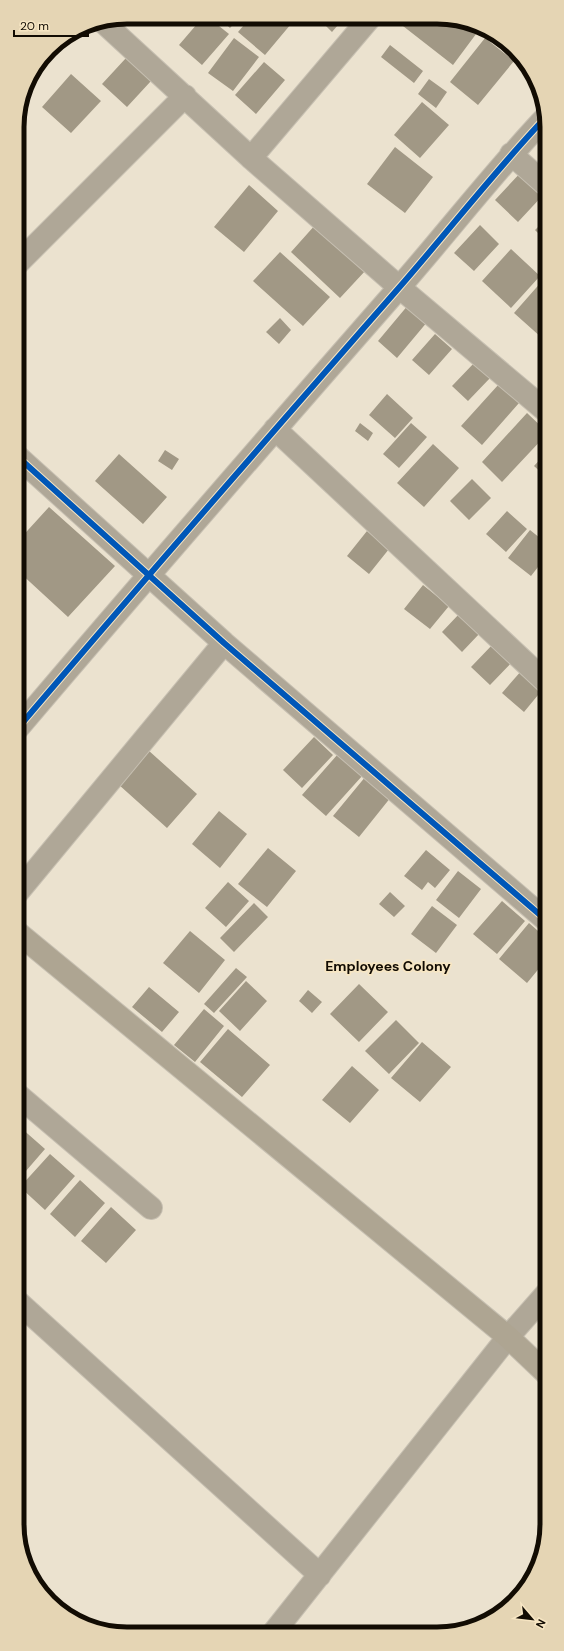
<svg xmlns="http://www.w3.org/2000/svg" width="564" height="1651" font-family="'DM Sans',sans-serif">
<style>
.building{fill:#a19885}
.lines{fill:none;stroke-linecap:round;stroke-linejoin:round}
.street-casing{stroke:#c6bfb1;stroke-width:24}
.secondary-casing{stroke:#c6bfb1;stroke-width:24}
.street{stroke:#afa797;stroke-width:22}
.secondary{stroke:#aea592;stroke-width:22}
.cycleway-casing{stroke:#f7e6c3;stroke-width:8}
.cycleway{stroke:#0057b8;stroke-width:6}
.labels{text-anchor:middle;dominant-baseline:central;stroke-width:3.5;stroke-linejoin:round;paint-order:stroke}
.neighbourhood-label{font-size:14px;font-weight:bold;fill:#120c03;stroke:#f7e6c3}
.rim{fill:none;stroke:#120c03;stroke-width:5}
</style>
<rect width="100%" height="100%" fill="#ebe2cf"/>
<path class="building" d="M 203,17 L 209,18 L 229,34 L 202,65 L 179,45 Z
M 219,18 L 239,18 L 230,28 Z
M 250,18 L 284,18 L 291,24 L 265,55 L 238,32 Z
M 318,18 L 344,18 L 332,32 Z
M 394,19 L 459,19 L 479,30 L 453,65 Z
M 234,38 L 259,57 L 233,91 L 208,73 Z
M 485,38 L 514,61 L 478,105 L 450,82 Z
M 503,43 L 515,49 L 519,57 L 503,44 Z
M 390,45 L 423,71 L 414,83 L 381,57 Z
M 126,58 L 151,81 L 127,107 L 102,84 Z
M 264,62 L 285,80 L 256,114 L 235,95 Z
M 71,74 L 101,101 L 71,133 L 42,107 Z
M 429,79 L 447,92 L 436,108 L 418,94 Z
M 422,102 L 449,125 L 420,158 L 394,135 Z
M 395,147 L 433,177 L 405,213 L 367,184 Z
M 524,169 L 545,193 L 518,222 L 495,200 Z
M 249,185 L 278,211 L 244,252 L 214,227 Z
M 545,220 L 545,240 L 535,230 Z
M 316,224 L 366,270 L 340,298 L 291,252 Z
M 480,225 L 499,244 L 474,271 L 454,253 Z
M 511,249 L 540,276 L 511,308 L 482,281 Z
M 280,252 L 330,297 L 303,326 L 253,281 Z
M 543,280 L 545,281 L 545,334 L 542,338 L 514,313 Z
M 409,304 L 428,321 L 397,358 L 378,341 Z
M 280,318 L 291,330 L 279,344 L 266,332 Z
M 435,334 L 452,349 L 429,375 L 412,360 Z
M 475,362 L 491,377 L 468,401 L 452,386 Z
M 499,384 L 519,403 L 482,445 L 461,426 Z
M 387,394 L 413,418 L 395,438 L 369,415 Z
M 527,413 L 545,430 L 545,436 L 502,482 L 482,462 Z
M 360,423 L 373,433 L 368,441 L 355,431 Z
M 411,423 L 427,437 L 399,468 L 383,454 Z
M 433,444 L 459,468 L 424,507 L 397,483 Z
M 165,450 L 179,459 L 172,470 L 158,461 Z
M 119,454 L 167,497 L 143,524 L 95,481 Z
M 545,454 L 545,476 L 534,466 Z
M 472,479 L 491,498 L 469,520 L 450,501 Z
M 49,507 L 115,566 L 68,617 L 18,571 L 18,541 Z
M 507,511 L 527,529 L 506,552 L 486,534 Z
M 530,530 L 545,542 L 545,558 L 531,576 L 508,558 Z
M 367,531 L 389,549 L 369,574 L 347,556 Z
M 423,585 L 449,606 L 430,629 L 404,609 Z
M 460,613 L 480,633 L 462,652 L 442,632 Z
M 494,643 L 513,661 L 490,685 L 471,667 Z
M 522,670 L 543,689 L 524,712 L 502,693 Z
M 314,737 L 333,755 L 302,788 L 283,770 Z
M 148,750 L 197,794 L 167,828 L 118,784 Z
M 338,754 L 363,775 L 326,816 L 302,795 Z
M 366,776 L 391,797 L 359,837 L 333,816 Z
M 219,811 L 247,834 L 220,868 L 192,844 Z
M 268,848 L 296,871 L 267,907 L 238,884 Z
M 426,850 L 450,870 L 435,888 L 428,882 L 422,890 L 404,876 Z
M 458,871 L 481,889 L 459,918 L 436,900 Z
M 228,882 L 249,901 L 226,927 L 205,908 Z
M 390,892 L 405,906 L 394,917 L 379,904 Z
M 502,901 L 525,921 L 497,954 L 473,934 Z
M 254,903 L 268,917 L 234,952 L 220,938 Z
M 432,906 L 457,925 L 436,953 L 411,934 Z
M 529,923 L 546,938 L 546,960 L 527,983 L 499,959 Z
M 190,931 L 225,960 L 199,993 L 163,963 Z
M 236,968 L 247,977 L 214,1013 L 204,1004 Z
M 246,981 L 267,1001 L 240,1031 L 219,1011 Z
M 359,984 L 388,1012 L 359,1042 L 330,1014 Z
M 149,987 L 179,1012 L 162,1032 L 132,1007 Z
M 308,990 L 322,1002 L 312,1013 L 299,1001 Z
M 204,1009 L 224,1026 L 195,1062 L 174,1045 Z
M 396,1020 L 419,1043 L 389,1074 L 365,1051 Z
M 228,1029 L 270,1065 L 242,1097 L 200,1062 Z
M 422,1042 L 451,1067 L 420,1102 L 391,1078 Z
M 352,1066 L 379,1090 L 350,1123 L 322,1100 Z
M 20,1127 L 45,1149 L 19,1179 L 19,1128 Z
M 50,1154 L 75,1176 L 45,1210 L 20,1187 Z
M 80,1180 L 105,1203 L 75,1237 L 50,1214 Z
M 111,1207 L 136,1230 L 106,1263 L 81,1241 Z"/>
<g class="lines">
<g class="street-casing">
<path id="street" d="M 103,22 L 251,158 L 399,287 L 545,410
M 511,154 L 545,184
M 251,158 L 369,19
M 17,264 L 185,96
M 275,429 L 546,682
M 18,457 L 224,643 L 546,920
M 18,728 C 143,581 270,435 397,290 C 447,233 493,173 545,118
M 18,892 L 224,643
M 19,1096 L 151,1208
M 19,1303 L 320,1575
M 274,1632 L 508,1337 L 546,1294"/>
</g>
<g class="secondary-casing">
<path id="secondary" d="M 18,933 L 508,1337 L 547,1374"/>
</g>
<use href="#street" class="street"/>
<use href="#secondary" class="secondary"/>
<g class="cycleway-casing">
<path id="cycleway" d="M 18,457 L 224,643 L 546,920
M 18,728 C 143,581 270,435 397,290 C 447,233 493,173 545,118"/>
</g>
<use href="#cycleway" class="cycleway"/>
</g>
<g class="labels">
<g class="neighbourhood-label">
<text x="388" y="966">Employees Colony</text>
</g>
</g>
<path d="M0 0H564V1651H0ZM127 24H437A103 103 0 0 1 540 127V1524A103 103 0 0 1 437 1627H127A103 103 0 0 1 24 1524V127A103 103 0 0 1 127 24Z" fill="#e5d5b4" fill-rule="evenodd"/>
<path class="rim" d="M127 24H437A103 103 0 0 1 540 127V1524A103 103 0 0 1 437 1627H127A103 103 0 0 1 24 1524V127A103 103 0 0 1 127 24Z"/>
<g transform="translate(532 1619) rotate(118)" stroke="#f7e6c3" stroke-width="3" paint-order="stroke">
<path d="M0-3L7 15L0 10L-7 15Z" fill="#120c03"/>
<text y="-6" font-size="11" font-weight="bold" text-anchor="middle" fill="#120c03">N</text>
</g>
<path d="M14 30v6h74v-6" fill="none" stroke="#120c03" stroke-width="2"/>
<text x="20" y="30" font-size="12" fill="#120c03" stroke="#f7e6c3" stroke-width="3" paint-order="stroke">20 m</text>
</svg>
